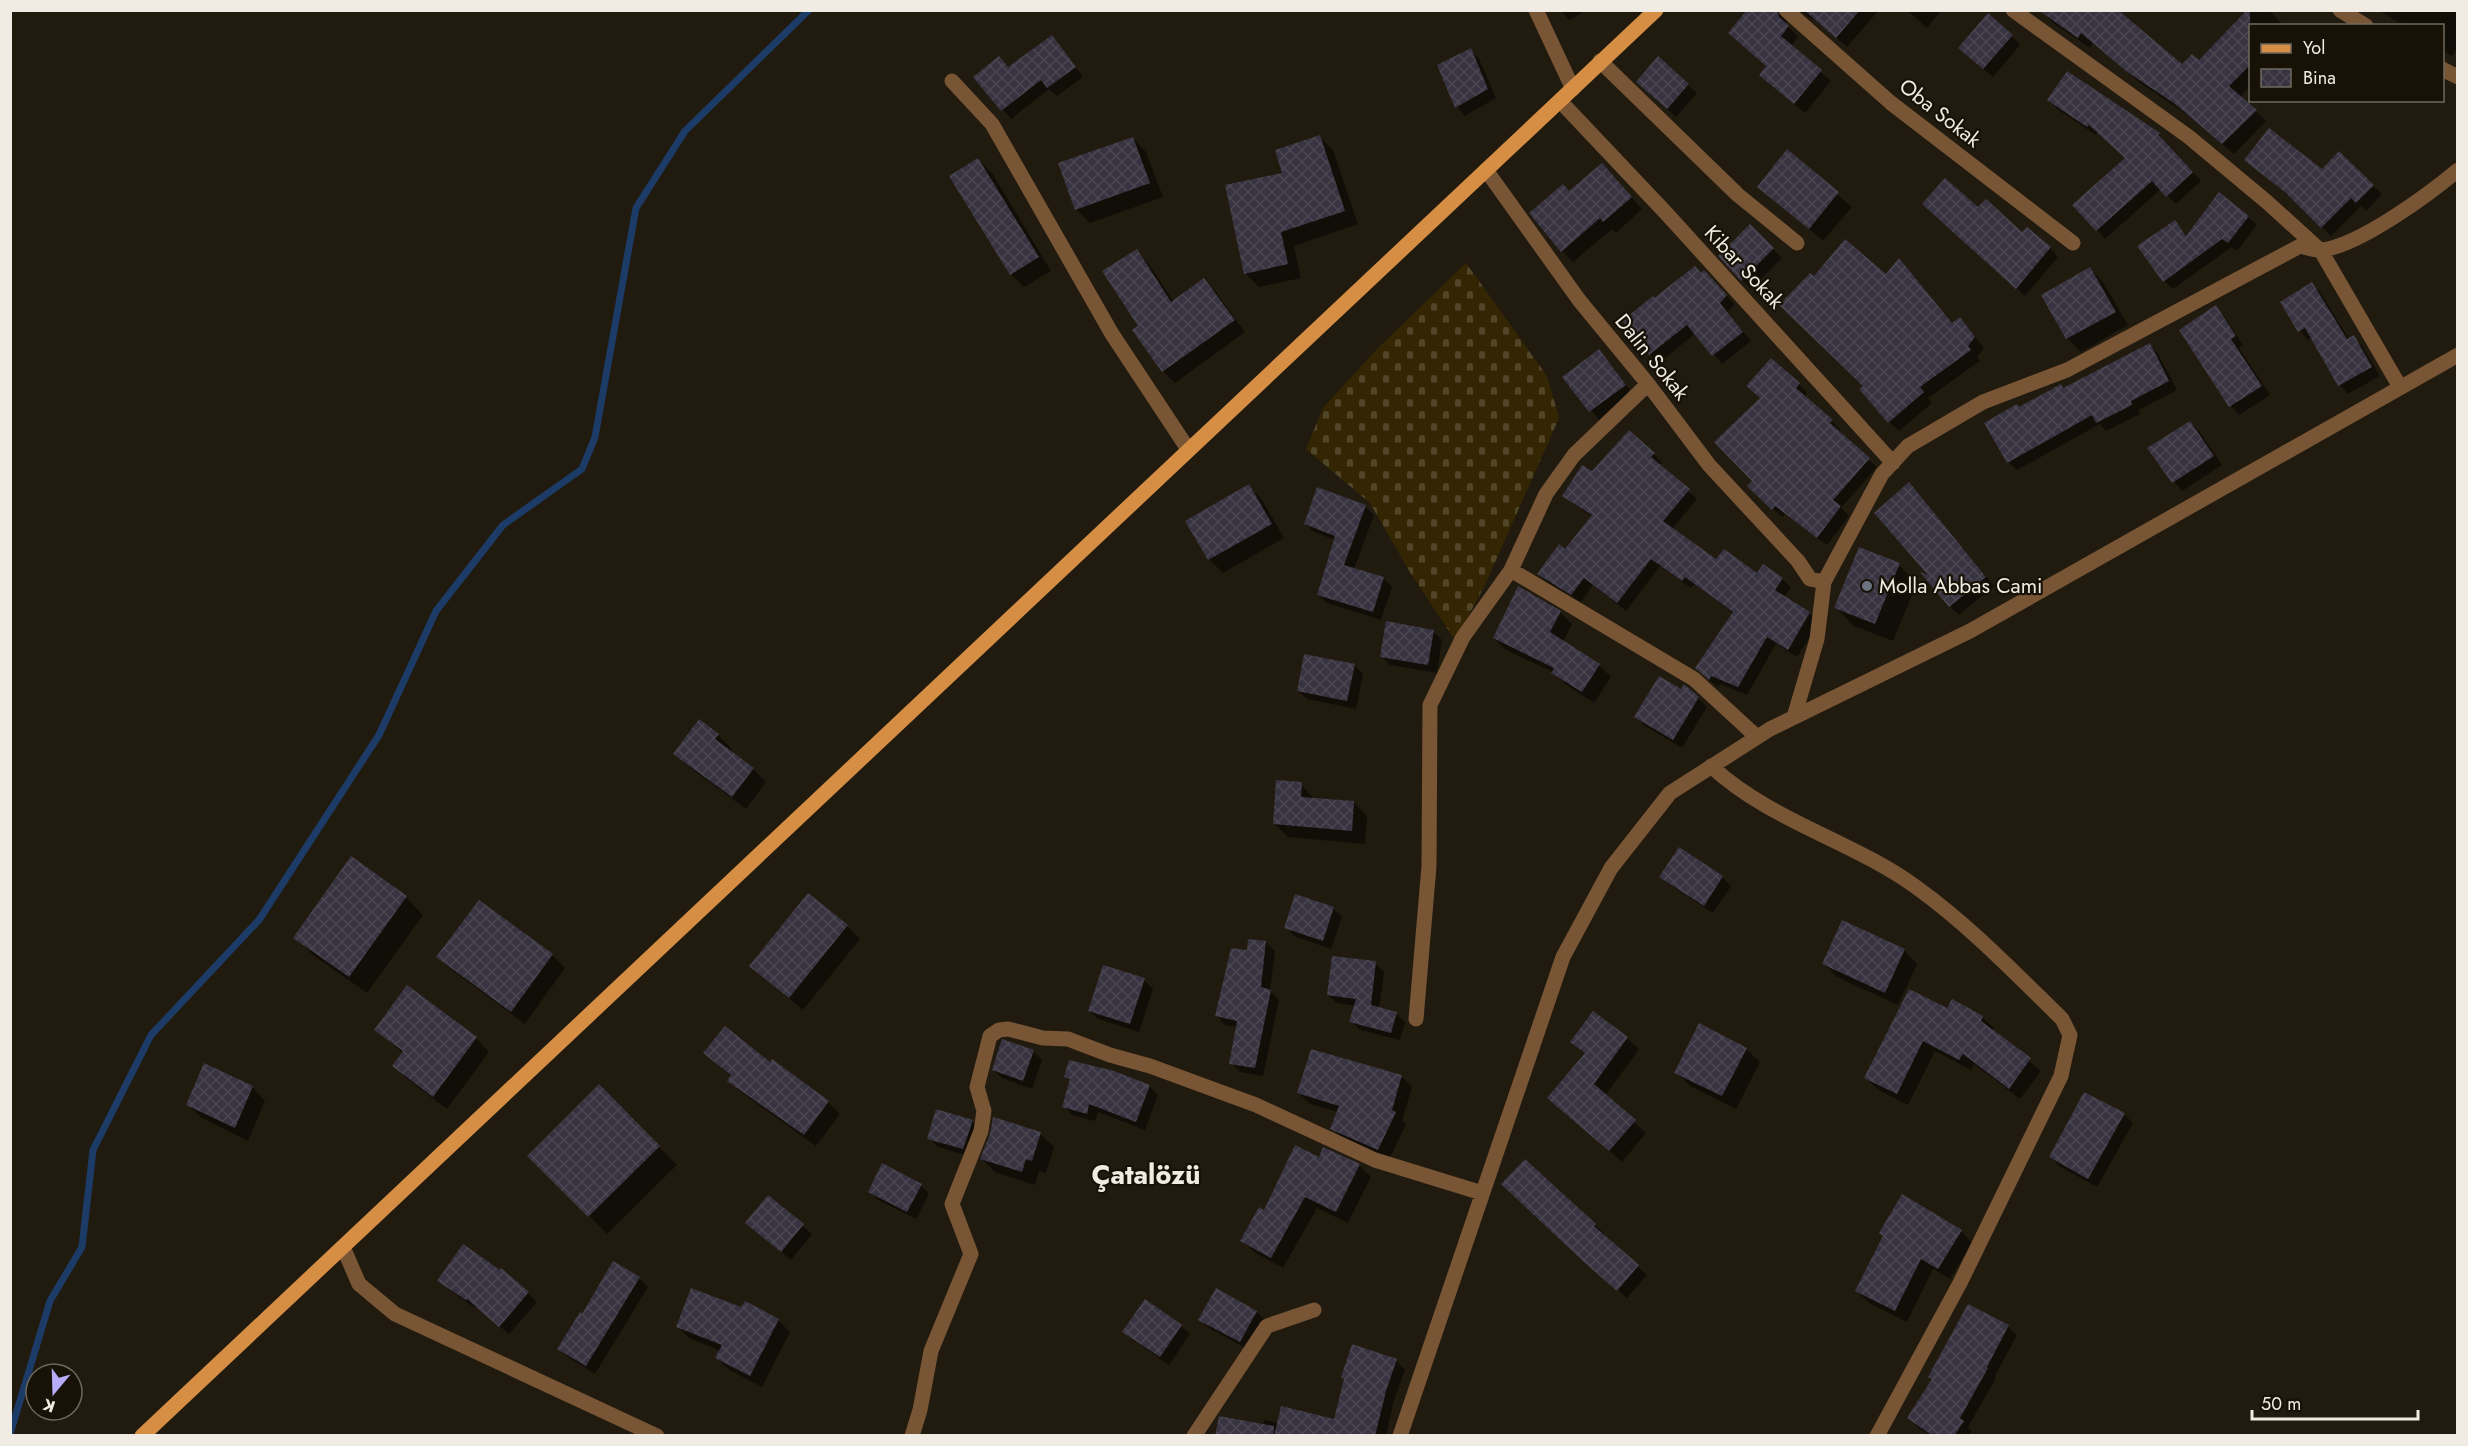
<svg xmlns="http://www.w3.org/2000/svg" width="2468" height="1446" font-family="Jost,sans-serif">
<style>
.cemetery{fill:url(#cemetery-stones)}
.shadow{fill:#0007}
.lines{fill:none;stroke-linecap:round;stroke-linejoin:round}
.stream{stroke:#1c3b67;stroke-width:7}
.building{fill:url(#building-cross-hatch)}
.minor{stroke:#785535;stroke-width:15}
.major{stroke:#d68e45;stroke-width:15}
.worship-dot{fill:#6b7280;stroke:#181206;stroke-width:2}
.labels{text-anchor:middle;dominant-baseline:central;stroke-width:4.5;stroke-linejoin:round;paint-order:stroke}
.street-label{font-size:21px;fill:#f0ece3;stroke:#181206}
.poi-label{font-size:21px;fill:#f0ece3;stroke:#181206;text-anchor:start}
.district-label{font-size:27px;font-weight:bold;fill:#f0ece3;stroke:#181206}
</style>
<defs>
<pattern id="cemetery-stones" width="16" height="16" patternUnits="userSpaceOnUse" patternTransform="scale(1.5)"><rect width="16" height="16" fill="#342603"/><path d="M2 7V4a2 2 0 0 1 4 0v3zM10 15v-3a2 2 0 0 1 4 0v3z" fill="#524628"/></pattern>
<pattern id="building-cross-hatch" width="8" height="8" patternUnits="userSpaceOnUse" patternTransform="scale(1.5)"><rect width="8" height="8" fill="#383340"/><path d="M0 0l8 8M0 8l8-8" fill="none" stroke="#4b4752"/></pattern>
</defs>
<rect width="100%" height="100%" fill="#211b0f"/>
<path class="cemetery" d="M 1466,263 L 1547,376 L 1559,418 L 1484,587 L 1455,640 L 1411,574 L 1370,503 L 1306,449 L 1323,408 L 1377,349 Z"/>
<path class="shadow" d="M 1560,10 L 1587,10 L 1569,20 Z
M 1749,10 L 1879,10 L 1847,47 L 1814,19 L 1813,20 L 1800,11 L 1794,11 L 1788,15 L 1786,24 L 1798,37 L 1791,46 L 1831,81 L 1805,113 L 1771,85 L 1767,67 L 1730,33 Z
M 1907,10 L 1942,10 L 1927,28 Z
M 2249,10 L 2269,10 L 2284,26 L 2250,26 L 2250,86 L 2240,97 L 2266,121 L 2234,154 L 2187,115 L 2139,82 L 2093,43 L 2090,48 L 2053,23 L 2042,12 L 2182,67 L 2199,62 Z
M 2378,10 L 2458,10 L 2458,47 L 2452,56 L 2442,50 L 2442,26 L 2405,26 Z
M 2012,36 L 2020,45 L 1993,77 L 1968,56 Z
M 1052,37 L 1083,77 L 1057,96 L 1049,89 L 1011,119 L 975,77 L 1009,69 Z
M 1470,50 L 1479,59 L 1496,98 L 1465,116 L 1457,107 L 1439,65 Z
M 1658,59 L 1697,93 L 1676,117 L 1646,90 Z
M 2067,73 L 2159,134 L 2201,181 L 2176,204 L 2161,189 L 2105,239 L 2097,230 L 2127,158 L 2098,132 L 2096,135 L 2057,109 L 2049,100 Z
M 1320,137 L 1333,150 L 1358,224 L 1294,246 L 1301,278 L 1259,287 L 1245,273 L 1284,174 Z
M 1133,138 L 1146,152 L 1163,197 L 1090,223 L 1076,209 Z
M 1787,152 L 1852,207 L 1823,241 L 1759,186 Z
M 2339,153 L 2382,194 L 2366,211 L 2361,206 L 2331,236 L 2296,202 L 2246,160 L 2322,171 Z
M 978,160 L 992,173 L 1051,271 L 1024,287 L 1011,274 Z
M 1613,176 L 1642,209 L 1616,233 L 1612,229 L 1573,262 L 1562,251 L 1569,193 Z
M 1978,209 L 2050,248 L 2058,257 L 2025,296 L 1933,212 Z
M 2248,217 L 2257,225 L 2237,251 L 2232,247 L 2173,289 L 2164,281 L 2174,222 L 2188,237 Z
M 1750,226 L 1782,258 L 1751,289 L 1720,256 Z
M 1136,251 L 1148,263 L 1174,302 L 1204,280 L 1216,292 L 1245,332 L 1175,383 L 1163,371 L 1140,326 Z
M 1900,260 L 1953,324 L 1960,319 L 1984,348 L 1977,357 L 1980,361 L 1928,398 L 1932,403 L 1899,431 L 1889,422 L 1865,386 L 1814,278 L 1886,276 Z
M 2090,269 L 2103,282 L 2128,325 L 2081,352 L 2068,339 L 2043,296 Z
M 1701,274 L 1713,280 L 1735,305 L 1727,312 L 1751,341 L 1722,364 L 1696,333 L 1659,363 L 1650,354 L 1655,300 Z
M 2312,284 L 2321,293 L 2349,339 L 2354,337 L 2362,346 L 2380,376 L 2348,394 L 2340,385 L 2312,337 L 2308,340 L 2300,331 Z
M 2216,307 L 2224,316 L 2243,345 L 2239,348 L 2270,395 L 2239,415 L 2231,406 L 2181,330 Z
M 2150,345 L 2158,354 L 2177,390 L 2138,410 L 2140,414 L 2106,431 L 2100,424 L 2017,470 L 2008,462 L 2019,409 Z
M 1607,360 L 1633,394 L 1599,420 L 1564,377 Z
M 1799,384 L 1807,393 L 1804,397 L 1832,421 L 1841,430 L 1838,432 L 1877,467 L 1841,508 L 1849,516 L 1827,545 L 1785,514 L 1782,517 L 1758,495 L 1754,481 L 1716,442 Z
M 2190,422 L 2199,431 L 2222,465 L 2182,491 L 2150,449 Z
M 1654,454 L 1662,463 L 1659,466 L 1697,499 L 1672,529 L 1717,561 L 1757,575 L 1782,579 L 1791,587 L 1784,597 L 1810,613 L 1819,622 L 1797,657 L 1776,644 L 1747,695 L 1720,684 L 1718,687 L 1705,677 L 1733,613 L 1694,584 L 1691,588 L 1660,566 L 1626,611 L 1593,585 L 1581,602 L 1547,582 L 1539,574 L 1565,551 L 1592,517 L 1564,496 L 1592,473 Z
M 1249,486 L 1262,500 L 1284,538 L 1223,573 L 1209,559 Z
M 1917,493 L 1994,586 L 1959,615 L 1950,606 L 1933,578 Z
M 1365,506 L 1374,515 L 1354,569 L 1383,578 L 1392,587 L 1381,620 L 1327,603 L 1318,595 L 1335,540 L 1314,532 L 1305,524 Z
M 1899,565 L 1917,583 L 1893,641 L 1854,626 L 1836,608 Z
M 1560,612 L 1572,624 L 1563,642 L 1599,665 L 1611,677 L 1594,703 L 1565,684 L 1553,672 L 1506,650 L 1494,638 Z
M 1433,631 L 1442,640 L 1437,673 L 1390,665 L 1381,656 Z
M 1354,665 L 1363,674 L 1356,709 L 1307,699 L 1298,691 Z
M 1698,698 L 1707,707 L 1682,748 L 1645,726 L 1636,717 Z
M 699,721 L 718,735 L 732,749 L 729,752 L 753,769 L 766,782 L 746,809 L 689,767 L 675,754 Z
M 1301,784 L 1315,800 L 1354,803 L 1367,816 L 1365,844 L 1288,837 L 1274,824 Z
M 1679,849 L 1722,877 L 1731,886 L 1713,913 L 1670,885 L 1661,877 Z
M 406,897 L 423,915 L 367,993 L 313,955 L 295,937 Z
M 1333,908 L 1342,917 L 1331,949 L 1294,936 L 1286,927 Z
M 847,926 L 860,939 L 803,1010 L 751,966 Z
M 1266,942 L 1275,951 L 1270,991 L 1279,1000 L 1263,1076 L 1240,1072 L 1231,1063 L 1238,1027 L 1225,1025 L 1217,1016 L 1248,952 Z
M 1904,950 L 1917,964 L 1898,1005 L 1837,977 L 1824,964 Z
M 552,955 L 565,968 L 525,1024 L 452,970 L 438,957 Z
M 1375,963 L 1384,972 L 1379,1009 L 1396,1014 L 1405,1022 L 1400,1040 L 1360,1030 L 1351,1021 L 1355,1006 L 1337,1003 L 1328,995 Z
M 1144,980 L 1153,989 L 1139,1032 L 1098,1019 L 1089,1010 Z
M 1947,1010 L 1982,1017 L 1994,1028 L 1992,1031 L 2041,1071 L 2020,1099 L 1974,1064 L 1971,1070 L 1935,1051 L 1908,1105 L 1877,1089 L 1866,1078 Z
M 1700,1025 L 1746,1049 L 1760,1062 L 1736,1109 L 1690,1086 L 1676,1072 Z
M 376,1029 L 476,1038 L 489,1052 L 447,1109 L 407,1079 L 394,1066 L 403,1053 Z
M 1627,1038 L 1639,1049 L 1605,1096 L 1646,1133 L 1622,1162 L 1549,1098 L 1586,1055 L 1572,1042 Z
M 1033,1051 L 1042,1060 L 1032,1089 L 1002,1078 L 993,1069 Z
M 705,1052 L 770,1065 L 828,1102 L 840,1114 L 816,1146 L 742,1093 L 729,1080 L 732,1077 Z
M 1401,1076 L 1412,1087 L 1402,1121 L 1406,1124 L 1389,1160 L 1343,1139 L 1332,1128 L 1338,1112 L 1310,1104 L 1299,1093 Z
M 1066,1077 L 1149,1086 L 1158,1095 L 1145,1130 L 1098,1112 L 1095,1121 L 1072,1115 L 1064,1106 L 1071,1081 Z
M 599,1086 L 677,1165 L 607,1234 L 529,1156 Z
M 252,1087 L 265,1101 L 248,1141 L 202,1118 L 188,1105 Z
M 2124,1114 L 2133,1123 L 2097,1187 L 2059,1166 L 2050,1157 Z
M 972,1121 L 981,1130 L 972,1157 L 938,1147 L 929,1138 Z
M 1040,1134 L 1054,1147 L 1046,1173 L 1039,1171 L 1035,1185 L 995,1172 L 982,1159 Z
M 1319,1159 L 1359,1165 L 1371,1177 L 1348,1223 L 1317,1208 L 1283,1268 L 1254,1252 L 1242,1240 L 1265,1212 Z
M 1526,1161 L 1595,1225 L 1604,1233 L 1602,1235 L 1647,1275 L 1627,1298 L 1595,1272 Z
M 921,1185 L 929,1194 L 916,1219 L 878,1200 L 870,1191 Z
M 768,1197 L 812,1234 L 791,1260 L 756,1231 Z
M 1961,1231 L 1972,1243 L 1950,1279 L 1933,1269 L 1907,1322 L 1869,1303 L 1857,1291 Z
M 614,1263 L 639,1278 L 648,1287 L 595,1374 L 568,1357 L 559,1349 L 583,1316 Z
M 439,1281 L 528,1293 L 537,1302 L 509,1334 L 476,1306 L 475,1308 L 448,1289 Z
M 742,1309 L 778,1320 L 790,1332 L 762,1387 L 728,1369 L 717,1358 L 721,1351 L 689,1338 L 677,1326 Z
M 1256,1312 L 1265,1320 L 1249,1350 L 1209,1328 L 1200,1320 Z
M 1181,1326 L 1190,1334 L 1169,1365 L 1133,1340 L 1124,1331 Z
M 2008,1327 L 2017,1335 L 1995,1376 L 1996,1378 L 1968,1427 L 1972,1431 L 1969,1436 L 1931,1436 L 1917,1427 L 1909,1418 Z
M 1396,1361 L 1405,1370 L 1394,1400 L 1386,1436 L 1217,1436 L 1263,1425 L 1264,1420 L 1279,1423 L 1335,1421 Z"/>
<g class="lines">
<path class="stream" d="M 10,1434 L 50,1301 L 82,1247 L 93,1150 L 151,1035 L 259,920 L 379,735 L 436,611 L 503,525 L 582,469 L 595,437 L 636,208 L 685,131 L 809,10"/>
</g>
<path class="building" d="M 1747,10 L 1777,10 L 1779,17 L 1789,26 L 1781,36 L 1822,70 L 1794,104 L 1759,75 L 1766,66 L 1728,33 Z
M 1804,10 L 1860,10 L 1836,38 Z
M 2038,10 L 2118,10 L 2182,64 L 2192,54 L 2199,60 L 2247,10 L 2250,10 L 2250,65 L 2229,86 L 2257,110 L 2222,144 L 2175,104 L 2126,71 L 2081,33 L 2078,38 Z
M 1988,13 L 2013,35 L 1983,69 L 1958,48 Z
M 1052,35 L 1076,67 L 1047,88 L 1041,80 L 1001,111 L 973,77 L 999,56 L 1008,67 Z
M 1471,48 L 1488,89 L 1455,108 L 1437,65 Z
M 1658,56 L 1689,84 L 1667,109 L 1636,82 Z
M 2067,71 L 2160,133 L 2158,134 L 2193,172 L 2166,197 L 2152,181 L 2096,231 L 2072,205 L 2125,158 L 2089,125 L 2087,127 L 2047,100 Z
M 2269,128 L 2322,169 L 2339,151 L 2374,185 L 2356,203 L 2351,198 L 2321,228 L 2286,193 L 2244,160 Z
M 1320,135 L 1345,211 L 1281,232 L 1288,264 L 1244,274 L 1225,185 L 1282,173 L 1275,150 Z
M 1133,137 L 1150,183 L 1075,210 L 1058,163 Z
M 1787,149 L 1839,192 L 1809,229 L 1757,187 Z
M 978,158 L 1039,257 L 1010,275 L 949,176 Z
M 1602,163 L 1632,197 L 1603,222 L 1600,218 L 1561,252 L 1529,213 L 1563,184 L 1569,191 Z
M 1945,178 L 1978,207 L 1986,199 L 2022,232 L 2027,227 L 2051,247 L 2016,289 L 1922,204 Z
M 2219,192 L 2249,216 L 2228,243 L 2222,239 L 2163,282 L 2137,246 L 2175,220 L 2186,236 Z
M 1750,224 L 1774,248 L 1741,281 L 1718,256 Z
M 1845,239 L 1886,274 L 1899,258 L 1952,323 L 1960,317 L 1975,337 L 1968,346 L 1971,350 L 1920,387 L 1924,392 L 1888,423 L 1859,389 L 1863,386 L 1779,305 L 1810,273 L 1814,276 Z
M 1137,249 L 1171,302 L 1204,278 L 1235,320 L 1162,372 L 1132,330 L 1138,326 L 1102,271 Z
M 1695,266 L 1701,273 L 1704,270 L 1727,295 L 1720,303 L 1743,332 L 1712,356 L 1687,325 L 1649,355 L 1622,321 L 1653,296 L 1654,298 Z
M 2090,267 L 2116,312 L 2066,339 L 2041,295 Z
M 2312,282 L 2347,339 L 2354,335 L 2372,367 L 2338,386 L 2305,328 L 2298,332 L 2280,302 Z
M 2216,305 L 2236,336 L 2231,339 L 2262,386 L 2229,407 L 2179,330 Z
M 2150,343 L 2169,381 L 2131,401 L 2132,405 L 2096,423 L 2092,415 L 2007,463 L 1984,423 L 2017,404 L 2019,407 L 2061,384 L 2063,388 Z
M 1599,349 L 1626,385 L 1589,412 L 1562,377 Z
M 1771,358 L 1800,383 L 1796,388 L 1833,420 L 1830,423 L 1870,458 L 1833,500 L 1841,506 L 1817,538 L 1775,506 L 1772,510 L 1747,486 L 1752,481 L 1714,442 L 1760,398 L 1746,386 Z
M 2190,421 L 2214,456 L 2172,483 L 2147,448 Z
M 1629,430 L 1655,453 L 1651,457 L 1690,489 L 1663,521 L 1716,559 L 1724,549 L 1757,573 L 1763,564 L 1783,578 L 1775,590 L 1810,612 L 1788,650 L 1767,637 L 1738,687 L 1711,676 L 1709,680 L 1695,668 L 1733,612 L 1685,577 L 1682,581 L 1651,559 L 1617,603 L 1584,578 L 1571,595 L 1537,574 L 1559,544 L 1565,549 L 1592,515 L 1562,496 L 1582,465 L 1592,471 Z
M 1909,482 L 1986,577 L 1949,607 L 1920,572 L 1928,575 L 1874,513 Z
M 1249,484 L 1272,524 L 1208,560 L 1185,521 Z
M 1317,487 L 1366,505 L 1344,565 L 1384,577 L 1373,612 L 1317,595 L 1335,536 L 1304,524 Z
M 1859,547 L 1900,563 L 1875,624 L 1834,608 Z
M 1518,586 L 1561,611 L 1550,632 L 1600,664 L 1582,692 L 1551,673 L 1554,668 L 1493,638 Z
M 1386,621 L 1434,630 L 1428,665 L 1380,657 Z
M 1304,654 L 1355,664 L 1347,701 L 1297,691 Z
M 1659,676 L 1681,689 L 1684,684 L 1699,697 L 1673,740 L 1634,717 Z
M 699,719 L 719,734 L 715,739 L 754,768 L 732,797 L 673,754 Z
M 1276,780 L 1302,782 L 1301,797 L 1354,801 L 1352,831 L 1273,824 Z
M 1679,847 L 1723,876 L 1704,906 L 1659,877 Z
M 351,856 L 407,896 L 349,977 L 293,938 Z
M 808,893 L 848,925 L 789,998 L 749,966 Z
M 1295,894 L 1334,907 L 1323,941 L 1284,928 Z
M 479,900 L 553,954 L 511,1012 L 436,957 Z
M 1842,920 L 1905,949 L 1885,993 L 1822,964 Z
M 1248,939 L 1266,941 L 1261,987 L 1271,990 L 1255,1068 L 1229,1064 L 1237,1021 L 1215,1016 L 1231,948 L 1247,950 Z
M 1332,956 L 1376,961 L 1371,1005 L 1397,1012 L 1391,1033 L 1349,1022 L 1356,999 L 1327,995 Z
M 1103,965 L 1145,978 L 1130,1024 L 1088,1011 Z
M 407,985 L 477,1037 L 433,1097 L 392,1066 L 403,1051 L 374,1030 Z
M 1909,989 L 1947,1008 L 1952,999 L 1983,1016 L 1981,1021 L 2031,1058 L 2009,1089 L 1963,1054 L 1959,1060 L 1923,1041 L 1897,1094 L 1864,1078 Z
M 1593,1011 L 1628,1037 L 1594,1084 L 1636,1120 L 1609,1151 L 1547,1098 L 1585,1053 L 1570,1042 Z
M 1699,1023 L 1747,1048 L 1722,1096 L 1674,1073 Z
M 725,1026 L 770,1062 L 772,1059 L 829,1101 L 804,1135 L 727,1081 L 731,1075 L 703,1053 Z
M 1002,1039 L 1034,1050 L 1023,1081 L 992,1070 Z
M 1311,1049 L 1402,1075 L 1392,1110 L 1396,1112 L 1378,1150 L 1330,1129 L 1339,1106 L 1297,1093 Z
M 1069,1060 L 1114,1071 L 1150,1085 L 1136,1122 L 1089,1104 L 1087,1114 L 1062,1107 L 1070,1079 L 1064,1077 Z
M 204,1063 L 253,1086 L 235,1128 L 186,1105 Z
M 599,1084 L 660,1146 L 588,1217 L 527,1156 Z
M 2084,1092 L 2125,1113 L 2088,1179 L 2049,1157 Z
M 936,1109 L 973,1120 L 963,1149 L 927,1139 Z
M 993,1117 L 1041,1132 L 1032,1161 L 1026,1159 L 1022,1172 L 980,1159 L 990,1134 Z
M 1295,1145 L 1319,1157 L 1323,1147 L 1360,1164 L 1336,1212 L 1305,1197 L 1271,1258 L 1240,1241 L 1259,1207 L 1264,1210 Z
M 1525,1159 L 1596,1224 L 1594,1226 L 1639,1265 L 1617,1291 L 1585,1263 L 1501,1184 Z
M 882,1163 L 922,1184 L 907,1212 L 868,1192 Z
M 1902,1194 L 1962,1230 L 1938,1269 L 1921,1259 L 1895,1311 L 1855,1291 L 1883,1236 L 1879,1233 Z
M 768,1195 L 804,1224 L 781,1252 L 745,1223 Z
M 463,1244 L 500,1270 L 501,1268 L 529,1292 L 499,1327 L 467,1299 L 466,1300 L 437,1281 Z
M 613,1261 L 640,1277 L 586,1366 L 557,1349 L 580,1312 L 582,1314 Z
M 691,1288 L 741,1307 L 745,1301 L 779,1319 L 750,1376 L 715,1358 L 722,1345 L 676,1327 Z
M 1216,1288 L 1257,1311 L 1240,1342 L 1198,1320 Z
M 1145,1299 L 1182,1325 L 1160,1357 L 1122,1332 Z
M 1968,1304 L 2009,1325 L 1987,1367 L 1988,1368 L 1960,1418 L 1964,1421 L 1954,1436 L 1933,1436 L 1907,1418 L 1932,1379 L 1928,1377 Z
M 1352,1344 L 1397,1359 L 1386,1391 L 1375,1436 L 1274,1436 L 1281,1406 L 1334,1419 L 1344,1379 L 1341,1377 Z
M 1219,1416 L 1274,1426 L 1273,1436 L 1215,1436 Z"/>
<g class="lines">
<path class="minor" d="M 1536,10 L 1573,89
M 1786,10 L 1891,103 L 2073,243
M 2013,10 L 2189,137 L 2267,202 L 2321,251 L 2400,387
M 2340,10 L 2366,26
M 1600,61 L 1738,195 L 1797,243
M 2442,69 L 2458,77
M 952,81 L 992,124 L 1112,334 L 1188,449
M 1561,102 L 1666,213 L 1893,463
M 1486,170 L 1579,300 L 1648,384 L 1709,465 L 1798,561 L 1810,579 L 1824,582 L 1882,474 L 1908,446 L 1983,402 L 2067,370 L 2300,246 C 2306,247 2316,251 2322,250 C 2360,245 2428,195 2458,170
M 1511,570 L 1694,679 L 1757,737
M 1794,717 L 1817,639 L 1824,582
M 1711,766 C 1770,821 1851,840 1916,887 C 1969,925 2015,973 2062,1019 L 2070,1035 L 2061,1076 L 1960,1283 L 1877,1436
M 1416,1019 L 1429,866 L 1430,705 L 1463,637 L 1511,570 L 1546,494 L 1574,455 L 1648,384
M 343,1247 L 359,1284 L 395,1314 L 657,1436
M 912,1436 L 920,1410 L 931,1351 L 971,1254 L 952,1204 L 981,1131 L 984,1111 L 977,1087 L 990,1036 L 999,1030 L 1008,1029 L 1043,1038 L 1068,1039 L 1110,1055 L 1150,1066 L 1256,1105 L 1375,1160 L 1482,1193
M 1194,1436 L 1267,1326 L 1314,1310
M 1400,1436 L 1563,957 L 1611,868 L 1670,793 L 1770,729 L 1970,631 L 2458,355"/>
<path class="major" d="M 142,1436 L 1656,10"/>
</g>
<circle class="worship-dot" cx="1867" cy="586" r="6"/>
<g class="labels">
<g class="street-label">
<text transform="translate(1940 113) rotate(38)">Oba Sokak</text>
<text transform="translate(1744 267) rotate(47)">Kibar Sokak</text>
<text transform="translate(1652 357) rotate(51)">Dalin Sokak</text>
</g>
<g class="poi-label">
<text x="1879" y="586">Molla Abbas Cami</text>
</g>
<g class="district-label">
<text x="1146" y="1174">Çatalözü</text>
</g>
</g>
<rect width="2468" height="1446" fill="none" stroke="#f0ece3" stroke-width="24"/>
<rect x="2249" y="24" width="195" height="78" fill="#181206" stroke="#6e695e" stroke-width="1.5"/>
<rect x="2261" y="44" width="30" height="9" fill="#d68e45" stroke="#6e695e" stroke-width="1.5"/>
<text x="2303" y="54" font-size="18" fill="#f0ece3">Yol</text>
<rect x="2261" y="69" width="30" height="18" fill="url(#building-cross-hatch)" stroke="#6e695e" stroke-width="1.5"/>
<text x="2303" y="84" font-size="18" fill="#f0ece3">Bina</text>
<g transform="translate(54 1392) rotate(199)"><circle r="28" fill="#181206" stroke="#6e695e" stroke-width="1.5"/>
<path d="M0-4.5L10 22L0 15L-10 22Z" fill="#b6acf8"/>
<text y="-9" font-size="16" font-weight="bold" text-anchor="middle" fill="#f0ece3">K</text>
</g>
<path d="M2252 1410v9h166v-9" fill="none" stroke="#f0ece3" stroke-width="3"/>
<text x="2261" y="1410" font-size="18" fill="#f0ece3" stroke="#181206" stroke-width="4.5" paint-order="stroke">50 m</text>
</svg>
